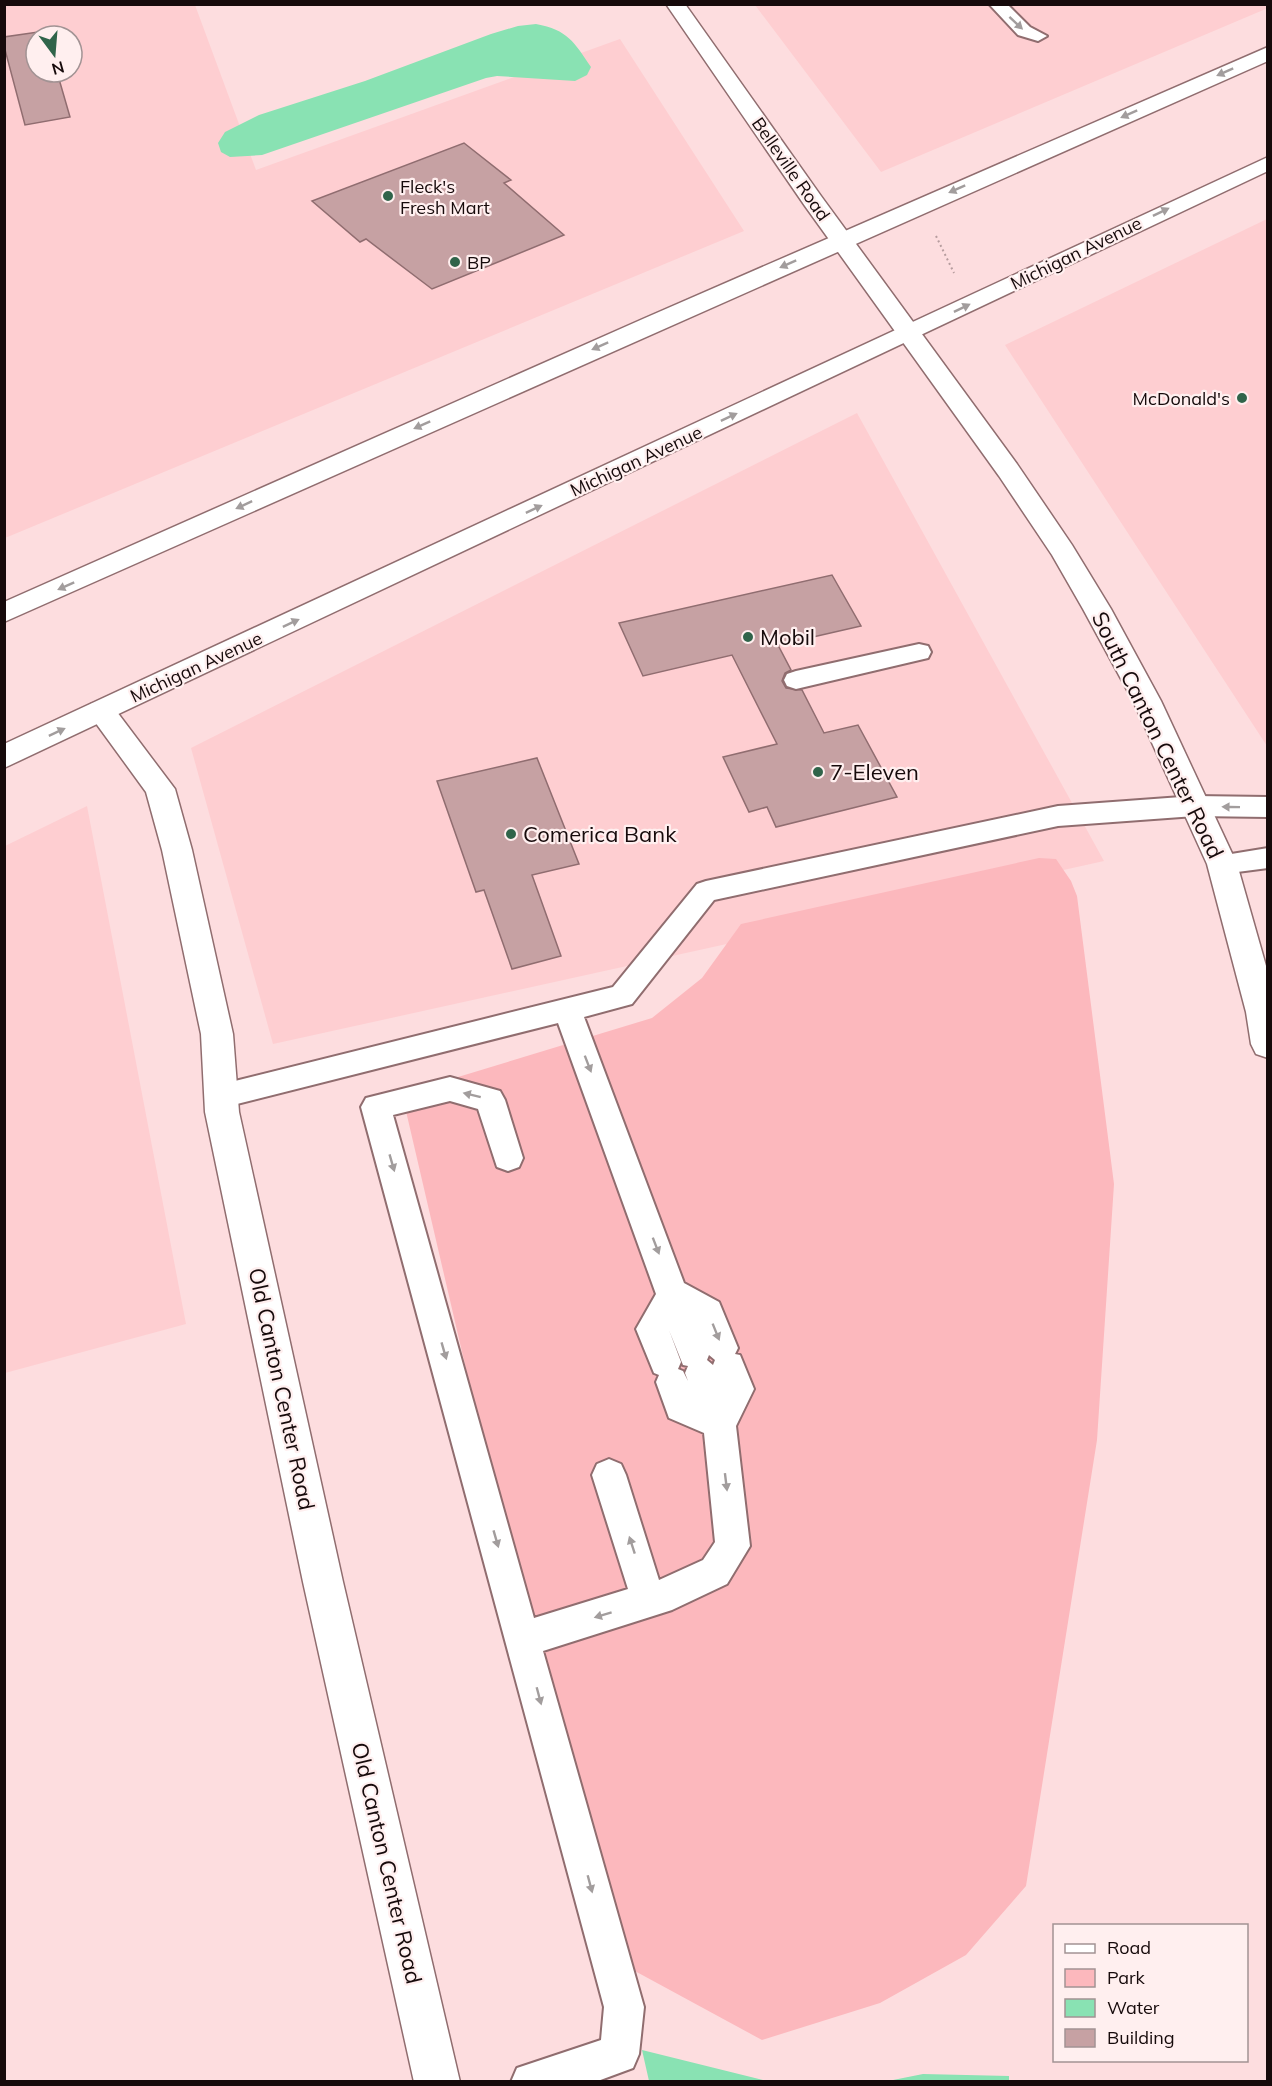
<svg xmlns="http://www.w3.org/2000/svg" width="1272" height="2086" font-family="Mulish,sans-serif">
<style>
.built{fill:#feced1;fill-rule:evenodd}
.green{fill:#fcb8bd}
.water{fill:#89e2b3}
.building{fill:#c6a1a3;stroke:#906d70;stroke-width:1.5}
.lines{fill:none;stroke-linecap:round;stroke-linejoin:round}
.lane-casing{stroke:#906d6f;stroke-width:4}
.street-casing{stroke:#906d6f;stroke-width:3}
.secondary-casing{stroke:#906d6f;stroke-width:3}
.primary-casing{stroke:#906d6f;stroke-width:3}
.path{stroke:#b69c9e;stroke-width:2;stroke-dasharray:2 3;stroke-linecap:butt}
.lane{fill:#fff;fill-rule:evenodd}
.street{fill:#fff;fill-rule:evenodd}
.secondary{fill:#fff;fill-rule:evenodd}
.primary{fill:#fff;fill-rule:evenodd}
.oneway{fill:#a29d9d}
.poi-dot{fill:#30644a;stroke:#ffefef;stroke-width:2}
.labels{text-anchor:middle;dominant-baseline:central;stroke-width:4.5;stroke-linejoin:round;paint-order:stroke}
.far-street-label{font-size:18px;fill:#160a0b;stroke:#ffefef}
.far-poi-label{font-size:18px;fill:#160a0b;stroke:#ffefef;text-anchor:start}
.poi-label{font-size:22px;fill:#160a0b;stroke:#ffefef;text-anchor:start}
.street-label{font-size:22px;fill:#160a0b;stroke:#ffefef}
</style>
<rect width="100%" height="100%" fill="#fddddf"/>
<path class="built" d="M 1267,4 L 1268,8 L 881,172 L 755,5 Z
M 5,5 L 195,5 L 256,170 L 620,39 L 744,231 L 5,538 ZM 36,36 L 72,36 L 72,72 L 36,72 Z
M 1267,219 L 1267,746 L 1005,345 Z
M 857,413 L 1104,861 L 273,1044 L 191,748 Z
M 87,806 L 186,1324 L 5,1373 L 5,846 Z"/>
<path class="green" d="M 1039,858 L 1056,859 L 1071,881 L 1077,896 L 1114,1184 L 1097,1440 L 1026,1886 L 966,1955 L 880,2003 L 762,2040 L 633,1970 L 587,1889 L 402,1094 L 652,1018 L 702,978 L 741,924 Z"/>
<path class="water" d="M 536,24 C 568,30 574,42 591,67 L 587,75 L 575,81 L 497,76 L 486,78 L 262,155 L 230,157 L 221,152 L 218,143 L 225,132 L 259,115 L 365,81 L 491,34 L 518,26 Z
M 642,2050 L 767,2081 L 649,2081 Z
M 923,2074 L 1009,2076 L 1009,2081 L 888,2081 Z"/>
<path class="building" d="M 45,31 L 47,36 L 36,36 L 36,72 L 57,72 L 70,117 L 25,125 L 4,46 L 4,37 Z
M 464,143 L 511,180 L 504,183 L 564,235 L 432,289 L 366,239 L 360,242 L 312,201 Z
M 832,575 L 861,626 L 778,645 L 791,670 L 785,673 L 782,681 L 786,688 L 802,690 L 824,733 L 858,725 L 897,797 L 776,827 L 767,807 L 749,812 L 723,757 L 777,744 L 732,655 L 643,676 L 619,623 Z
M 537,758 L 579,864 L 532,875 L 561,956 L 512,969 L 484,890 L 476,892 L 437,781 Z"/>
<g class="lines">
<g class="lane-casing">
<path id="lane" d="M 989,4 L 1007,4 L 1030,27 L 1047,36 L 1038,41 L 1018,35 Z
M 919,644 L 928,646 L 931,652 L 928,658 L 796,689 L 787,686 L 784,680 L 787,674 L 796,671 Z
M 1195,796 L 1268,797 L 1268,817 L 1195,816 L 1058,826 L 714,900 L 632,1004 L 584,1017 L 684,1283 L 719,1302 L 738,1348 L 735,1354 L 740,1355 L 754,1389 L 736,1426 L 750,1546 L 727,1584 L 672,1610 L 543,1651 L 644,2007 L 639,2054 L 633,2068 L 595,2082 L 511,2082 L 517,2068 L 601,2040 L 604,2007 L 361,1107 L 366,1098 L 450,1077 L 500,1091 L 505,1100 L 523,1158 L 519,1167 L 508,1171 L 497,1167 L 478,1109 L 450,1101 L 393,1115 L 534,1618 L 628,1589 L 592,1475 L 597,1464 L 609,1459 L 621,1464 L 626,1475 L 659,1580 L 703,1560 L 715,1542 L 704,1433 L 669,1418 L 656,1382 L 659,1375 L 654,1373 L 636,1329 L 656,1294 L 558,1023 L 221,1108 L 211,1105 L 206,1096 L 211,1087 L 613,987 L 697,884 L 706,881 L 1058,806 ZM 669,1330 L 683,1365 L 688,1366 L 685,1373 L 688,1381 L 683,1371 L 678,1369 L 681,1362 ZM 709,1355 L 715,1360 L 713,1365 L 707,1360 Z
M 1268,848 L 1268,868 L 1222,874 L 1213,871 L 1209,864 L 1213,857 Z"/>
</g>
<g class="street-casing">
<path id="street" d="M 101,701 L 111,704 L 175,789 L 192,850 L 233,1034 L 239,1112 L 343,1582 L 460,2082 L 414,2082 L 303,1582 L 205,1112 L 201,1034 L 162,850 L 146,792 L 87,711 L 91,704 Z"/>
</g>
<g class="secondary-casing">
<path id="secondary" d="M 666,4 L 685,4 L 821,196 L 1017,464 L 1072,545 L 1111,609 L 1161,701 L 1237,864 L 1268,973 L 1268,1058 L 1256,1054 L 1251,1044 L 1246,1012 L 1207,864 L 1133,701 L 1083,609 L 1052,555 L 999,476 L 805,206 Z"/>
</g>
<g class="primary-casing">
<path id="primary" d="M 1268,47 L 1268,61 L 4,622 L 4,602 L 645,318 Z
M 1268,157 L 1268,171 L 4,768 L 4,744 Z"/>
</g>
<path class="path" d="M 936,236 L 954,273"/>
<use href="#lane" class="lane"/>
<use href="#street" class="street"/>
<use href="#secondary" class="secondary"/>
<use href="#primary" class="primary"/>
</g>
<defs><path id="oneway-solid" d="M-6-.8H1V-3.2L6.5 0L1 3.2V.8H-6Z" transform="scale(1.5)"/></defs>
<g class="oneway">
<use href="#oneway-solid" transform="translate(1016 23) rotate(43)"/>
<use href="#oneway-solid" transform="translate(1225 72) rotate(156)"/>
<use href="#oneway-solid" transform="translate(1129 114) rotate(156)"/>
<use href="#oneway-solid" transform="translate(957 189) rotate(156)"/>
<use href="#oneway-solid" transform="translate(1161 212) rotate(-26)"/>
<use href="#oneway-solid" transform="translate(788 264) rotate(156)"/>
<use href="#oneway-solid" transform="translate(962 308) rotate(-26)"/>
<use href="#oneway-solid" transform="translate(600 346) rotate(156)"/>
<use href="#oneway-solid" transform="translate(729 417) rotate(-25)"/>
<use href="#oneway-solid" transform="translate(422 425) rotate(156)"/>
<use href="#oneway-solid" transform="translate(244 505) rotate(155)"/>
<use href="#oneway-solid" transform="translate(534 509) rotate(-25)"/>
<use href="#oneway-solid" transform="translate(66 586) rotate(156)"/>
<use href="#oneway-solid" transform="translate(291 623) rotate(-25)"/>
<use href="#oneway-solid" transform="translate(57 732) rotate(-25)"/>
<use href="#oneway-solid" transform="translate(1231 807) rotate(-179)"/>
<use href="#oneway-solid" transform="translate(588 1064) rotate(69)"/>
<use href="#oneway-solid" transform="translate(472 1095) rotate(-166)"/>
<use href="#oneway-solid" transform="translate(392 1163) rotate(74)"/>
<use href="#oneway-solid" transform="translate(656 1246) rotate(69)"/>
<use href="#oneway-solid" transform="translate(716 1332) rotate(68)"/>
<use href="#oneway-solid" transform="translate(444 1351) rotate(74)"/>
<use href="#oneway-solid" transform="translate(726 1482) rotate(83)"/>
<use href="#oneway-solid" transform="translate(496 1539) rotate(74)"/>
<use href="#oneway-solid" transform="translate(632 1545) rotate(-108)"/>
<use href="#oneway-solid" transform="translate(603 1615) rotate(163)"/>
<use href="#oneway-solid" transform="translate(539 1696) rotate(75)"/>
<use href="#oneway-solid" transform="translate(590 1884) rotate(75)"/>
</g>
<g class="poi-dot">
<circle cx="388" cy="196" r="6"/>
<circle cx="455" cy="262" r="6"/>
<circle cx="1242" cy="398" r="6"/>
<circle cx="748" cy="637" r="6"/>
<circle cx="818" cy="772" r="6"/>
<circle cx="511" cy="834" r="6"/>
</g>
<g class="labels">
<g class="far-street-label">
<text transform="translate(791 169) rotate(55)">Belleville Road</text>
<text transform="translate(1076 253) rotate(-26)">Michigan Avenue</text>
<text transform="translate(636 461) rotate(-25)">Michigan Avenue</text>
<text transform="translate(196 667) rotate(-25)">Michigan Avenue</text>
</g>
<g class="far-poi-label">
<text x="400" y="186">Fleck's<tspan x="400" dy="21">Fresh Mart</tspan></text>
<text x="467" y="262">BP</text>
<text x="1230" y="398" text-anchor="end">McDonald's</text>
</g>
<g class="poi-label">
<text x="760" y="637">Mobil</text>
<text x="830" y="772">7-Eleven</text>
<text x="523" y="834">Comerica Bank</text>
</g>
<g class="street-label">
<text transform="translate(1158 735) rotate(64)">South Canton Center Road</text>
<text transform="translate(282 1389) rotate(78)">Old Canton Center Road</text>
<text transform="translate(387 1863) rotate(77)">Old Canton Center Road</text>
</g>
</g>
<rect width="1272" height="2086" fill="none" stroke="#160a0b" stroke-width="12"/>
<rect x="1053" y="1924" width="195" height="138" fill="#ffefef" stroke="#a29394" stroke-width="1.5"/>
<rect x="1065" y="1944" width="30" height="9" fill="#ffffff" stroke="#a29394" stroke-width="1.5"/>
<text x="1107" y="1954" font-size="18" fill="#160a0b">Road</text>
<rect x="1065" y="1969" width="30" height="18" fill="#fcb8bd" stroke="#a29394" stroke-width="1.5"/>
<text x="1107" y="1984" font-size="18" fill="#160a0b">Park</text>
<rect x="1065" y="1999" width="30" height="18" fill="#89e2b3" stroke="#a29394" stroke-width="1.5"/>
<text x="1107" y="2014" font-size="18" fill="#160a0b">Water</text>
<rect x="1065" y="2029" width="30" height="18" fill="#c6a1a3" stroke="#a29394" stroke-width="1.5"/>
<text x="1107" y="2044" font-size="18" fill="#160a0b">Building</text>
<g transform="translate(54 54) rotate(164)"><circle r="28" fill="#ffefef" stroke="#a29394" stroke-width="1.5"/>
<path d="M0-4.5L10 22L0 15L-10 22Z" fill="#30644a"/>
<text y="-9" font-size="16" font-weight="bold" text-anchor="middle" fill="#160a0b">N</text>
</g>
</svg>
